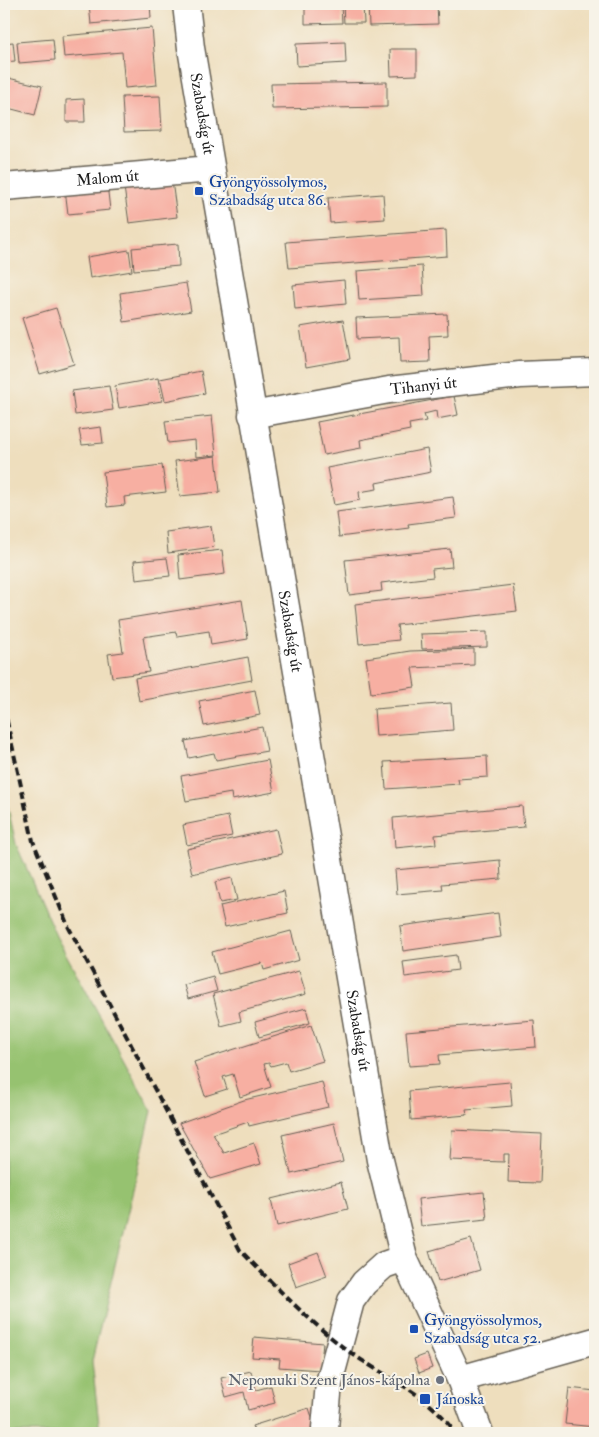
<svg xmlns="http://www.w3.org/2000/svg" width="599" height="1437" font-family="'IM FELL Double Pica',serif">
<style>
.green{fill:#96c26f;stroke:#596f46}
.building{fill:#f7afa2}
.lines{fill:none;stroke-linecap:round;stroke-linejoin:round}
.minor-casing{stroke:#666054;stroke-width:29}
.minor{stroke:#fff;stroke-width:26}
.rail{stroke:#1c1c1c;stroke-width:4;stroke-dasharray:8 4;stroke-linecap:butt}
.transit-dot{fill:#1a4fb4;stroke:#f7f3e8;stroke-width:2}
.worship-dot{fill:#6b7280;stroke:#f7f3e8;stroke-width:2}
.labels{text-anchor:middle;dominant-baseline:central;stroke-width:4;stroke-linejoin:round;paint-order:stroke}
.street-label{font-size:16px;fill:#1c1c1c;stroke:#f7f3e8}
.transit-label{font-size:16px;fill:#164399;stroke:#f7f3e8;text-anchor:start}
.worship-label{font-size:16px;fill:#5b616d;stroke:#f7f3e8;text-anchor:end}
</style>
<rect width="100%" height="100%" fill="#f7f3e8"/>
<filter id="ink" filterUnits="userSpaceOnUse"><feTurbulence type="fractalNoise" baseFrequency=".02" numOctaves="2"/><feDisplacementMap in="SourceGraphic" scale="10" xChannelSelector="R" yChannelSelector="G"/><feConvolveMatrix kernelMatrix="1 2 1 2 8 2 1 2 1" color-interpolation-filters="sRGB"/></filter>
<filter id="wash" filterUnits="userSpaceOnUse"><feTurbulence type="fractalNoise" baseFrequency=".0096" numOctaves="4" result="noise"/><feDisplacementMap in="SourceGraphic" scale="20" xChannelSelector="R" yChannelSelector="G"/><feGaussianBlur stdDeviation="1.12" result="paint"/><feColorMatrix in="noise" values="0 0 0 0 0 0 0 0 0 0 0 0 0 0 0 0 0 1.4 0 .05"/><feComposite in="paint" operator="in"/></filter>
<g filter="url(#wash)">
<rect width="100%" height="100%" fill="#eedebd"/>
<path class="green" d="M 4,790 L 16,844 L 56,936 L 152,1111 L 92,1361 L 100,1433 L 4,1433 Z"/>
<g id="blocks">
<path class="building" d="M 89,4 L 150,4 L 151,18 L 91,24 Z
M 341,4 L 342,23 L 305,24 L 305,5 Z
M 343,4 L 363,4 L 364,23 L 344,23 Z
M 368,4 L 437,4 L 438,24 L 369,26 Z
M 152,28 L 157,85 L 125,88 L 122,52 L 64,57 L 62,36 Z
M 53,39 L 55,60 L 19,63 L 17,42 Z
M 13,42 L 15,61 L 4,62 L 4,43 Z
M 345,42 L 346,63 L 297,66 L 296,44 Z
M 390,49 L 417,49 L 417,75 L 391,76 Z
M 4,77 L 42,86 L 35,115 L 4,107 Z
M 387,82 L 387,107 L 272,109 L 271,84 Z
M 160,96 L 162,131 L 124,132 L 122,97 Z
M 84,99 L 85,122 L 66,122 L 66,100 Z
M 172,181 L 177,217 L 129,223 L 124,187 Z
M 107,184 L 110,210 L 68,214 L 65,189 Z
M 383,194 L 385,219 L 330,223 L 328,198 Z
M 446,230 L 447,256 L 289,268 L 286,242 Z
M 178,244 L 179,266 L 134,270 L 132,248 Z
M 129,250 L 132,271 L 90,278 L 87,257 Z
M 422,266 L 424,296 L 359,300 L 357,271 Z
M 344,280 L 346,304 L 295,309 L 293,285 Z
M 186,283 L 191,311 L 124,322 L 120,293 Z
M 56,308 L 74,364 L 40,374 L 22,318 Z
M 447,314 L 448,335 L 429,336 L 430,362 L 400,363 L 399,337 L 357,339 L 356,318 Z
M 343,320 L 350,359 L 306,367 L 300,327 Z
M 201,371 L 205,393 L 165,401 L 160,379 Z
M 158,378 L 162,401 L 119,408 L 115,386 Z
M 109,386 L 113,410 L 75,415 L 72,391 Z
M 591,389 L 595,389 L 595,413 L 592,414 Z
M 454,396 L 458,415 L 437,419 L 436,411 L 424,414 L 426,421 L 409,424 L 410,430 L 360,440 L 361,448 L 324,455 L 317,422 Z
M 212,416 L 216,455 L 196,457 L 195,440 L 168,443 L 165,421 Z
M 101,427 L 103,443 L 82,445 L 79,430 Z
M 427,449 L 431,472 L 376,483 L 377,489 L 359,492 L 360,500 L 334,505 L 327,468 Z
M 216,456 L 220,492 L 180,496 L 175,461 Z
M 162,465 L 166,492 L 124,497 L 125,505 L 107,507 L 103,472 Z
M 453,497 L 456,518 L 408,524 L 409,528 L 339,537 L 336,512 Z
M 211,526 L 214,547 L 168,553 L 166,532 Z
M 450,549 L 452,567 L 432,569 L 433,577 L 381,583 L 382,591 L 349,595 L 345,560 Z
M 222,550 L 225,574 L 180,580 L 178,555 Z
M 167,558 L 170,576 L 136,580 L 134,561 Z
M 513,585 L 517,611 L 397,625 L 399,640 L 359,644 L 355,604 Z
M 242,600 L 248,639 L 211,645 L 209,631 L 177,636 L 176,632 L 143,637 L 149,672 L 112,677 L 108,654 L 123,652 L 118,620 Z
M 487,632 L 487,647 L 422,649 L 421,634 Z
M 474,649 L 474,665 L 412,668 L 415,687 L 371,693 L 366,658 L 410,651 Z
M 248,657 L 252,680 L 139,701 L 135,678 Z
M 255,690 L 260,715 L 204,726 L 199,701 Z
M 451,703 L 453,730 L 376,736 L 374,709 Z
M 262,727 L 267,751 L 216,760 L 214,753 L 189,758 L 185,741 Z
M 487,756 L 488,777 L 458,779 L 459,784 L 386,789 L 384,762 Z
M 268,760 L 274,792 L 232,800 L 231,793 L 186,801 L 181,776 Z
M 522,806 L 524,827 L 435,835 L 436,844 L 395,848 L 393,818 Z
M 228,816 L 232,836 L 187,845 L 183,825 Z
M 276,829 L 282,854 L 192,874 L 187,849 Z
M 500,860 L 501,879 L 442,884 L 443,890 L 397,894 L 395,870 Z
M 232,878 L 237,900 L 220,903 L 215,882 Z
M 284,891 L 288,913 L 225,927 L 220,906 Z
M 498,913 L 501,937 L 403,951 L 400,926 Z
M 291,931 L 299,960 L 264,970 L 262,963 L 218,974 L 212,952 Z
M 456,955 L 458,970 L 405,977 L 403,962 Z
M 299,971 L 306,994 L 239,1012 L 241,1021 L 221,1026 L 213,994 Z
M 213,977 L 217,991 L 188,999 L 184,985 Z
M 306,1008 L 310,1023 L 259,1037 L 255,1022 Z
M 534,1020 L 536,1047 L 439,1055 L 440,1064 L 409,1066 L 406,1031 Z
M 311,1025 L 323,1061 L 289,1071 L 286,1062 L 271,1066 L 269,1063 L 264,1064 L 271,1087 L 240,1097 L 233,1074 L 223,1077 L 227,1089 L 205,1096 L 194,1062 Z
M 322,1082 L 328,1107 L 249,1126 L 248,1122 L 213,1134 L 224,1153 L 254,1143 L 261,1164 L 210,1179 L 179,1123 L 244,1100 Z
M 510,1082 L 512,1106 L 466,1110 L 467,1115 L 411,1120 L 409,1091 Z
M 334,1123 L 343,1162 L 291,1174 L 282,1135 Z
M 452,1130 L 542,1134 L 540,1183 L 508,1182 L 509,1154 L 504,1154 L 504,1162 L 450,1160 Z
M 341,1182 L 348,1209 L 277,1226 L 271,1199 Z
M 484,1192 L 487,1219 L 421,1226 L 418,1199 Z
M 471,1239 L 480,1270 L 438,1282 L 429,1251 Z
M 318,1252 L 327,1276 L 296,1287 L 288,1263 Z
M 254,1337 L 323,1343 L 320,1370 L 279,1367 L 280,1359 L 252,1357 Z
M 427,1354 L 432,1368 L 419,1373 L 414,1359 Z
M 251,1371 L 256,1390 L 271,1386 L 275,1403 L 248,1410 L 244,1392 L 226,1397 L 221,1378 Z
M 569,1388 L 595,1391 L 595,1427 L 565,1424 Z
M 309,1408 L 317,1433 L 255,1433 L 252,1426 Z"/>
</g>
</g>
<g filter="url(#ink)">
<use href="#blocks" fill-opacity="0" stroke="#666054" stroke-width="1"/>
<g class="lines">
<g class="minor-casing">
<g id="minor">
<path id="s1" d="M 186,4 L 191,48 L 380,1160 L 404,1258 L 460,1379 L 480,1433"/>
<path id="s2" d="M 4,187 L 211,169"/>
<path id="s3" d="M 252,415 L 389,390 L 520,375 L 595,372"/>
<path d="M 460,1379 L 595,1341"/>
<path d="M 325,1428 L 329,1383 L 351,1301 L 364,1283 L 384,1265 L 404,1258"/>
</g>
</g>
<use href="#minor" class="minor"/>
<path class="rail" d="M 4,708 L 33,841 L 68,926 L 240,1250 C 272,1283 304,1316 339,1344 C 379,1376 426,1390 456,1433"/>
</g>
</g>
<g class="transit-dot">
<rect x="194" y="186" width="10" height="10" rx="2.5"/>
<rect x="409" y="1324" width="10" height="10" rx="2.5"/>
<rect x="419" y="1393" width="12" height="12" rx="2.5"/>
</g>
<circle class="worship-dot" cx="440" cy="1380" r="5"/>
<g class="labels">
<g class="street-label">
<text stroke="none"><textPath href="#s1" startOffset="111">Szabadság út</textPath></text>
<text stroke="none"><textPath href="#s2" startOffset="104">Malom út</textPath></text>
<text stroke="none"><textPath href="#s3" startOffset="174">Tihanyi út</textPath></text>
<text stroke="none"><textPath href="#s1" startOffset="636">Szabadság út</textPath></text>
<text stroke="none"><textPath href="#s1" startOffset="1041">Szabadság út</textPath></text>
</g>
<g class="transit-label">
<text x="209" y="182">Gyöngyössolymos,<tspan x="209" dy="18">Szabadság utca 86.</tspan></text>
<text x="424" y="1320">Gyöngyössolymos,<tspan x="424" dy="18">Szabadság utca 52.</tspan></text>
<text x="436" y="1399">Jánoska</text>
</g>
<g class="worship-label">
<text x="430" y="1380">Nepomuki Szent János-kápolna</text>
</g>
</g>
<rect width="599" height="1437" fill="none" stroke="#f7f3e8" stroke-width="20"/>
</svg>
